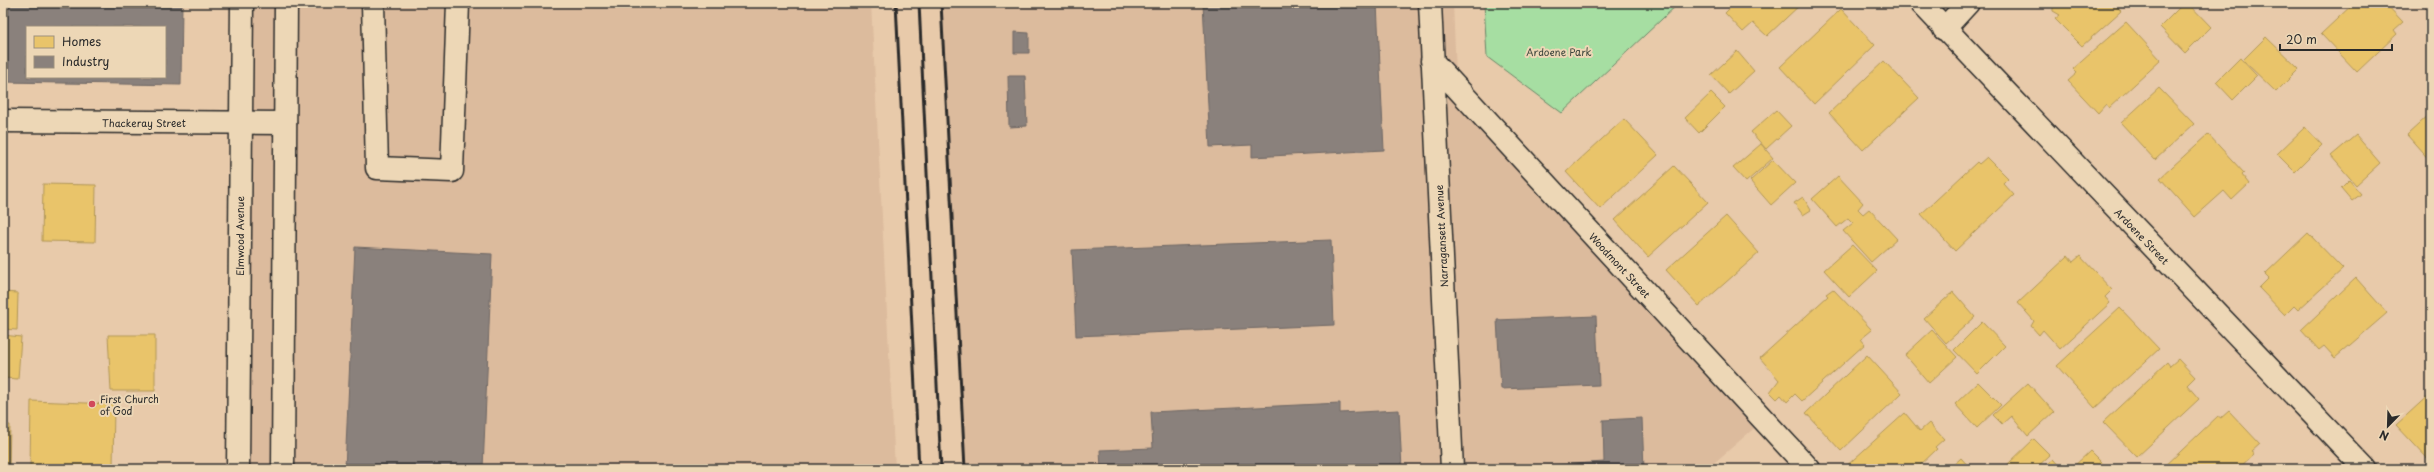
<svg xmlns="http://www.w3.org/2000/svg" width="2434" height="472" font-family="'Playpen Sans',sans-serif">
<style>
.built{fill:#dcbb9d}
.green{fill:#a6dea2;stroke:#688466}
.homes{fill:#e9c46a;stroke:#b09657}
.industry{fill:#8a817c;stroke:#6e6764;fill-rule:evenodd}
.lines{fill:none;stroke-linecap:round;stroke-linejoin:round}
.minor-casing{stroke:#2b2b2b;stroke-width:25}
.major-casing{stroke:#2b2b2b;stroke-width:25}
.minor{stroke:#edd7b6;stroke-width:22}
.major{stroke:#edd7b6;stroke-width:22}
.rail{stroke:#2b2b2b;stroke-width:3}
.poi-dot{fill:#d1495b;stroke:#edd7b6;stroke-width:1.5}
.labels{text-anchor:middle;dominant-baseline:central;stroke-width:4;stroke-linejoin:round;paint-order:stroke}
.park-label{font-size:10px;fill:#3d463d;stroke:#edd7b6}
.street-label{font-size:10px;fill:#2b2b2b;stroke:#edd7b6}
.poi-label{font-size:10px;fill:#2b2b2b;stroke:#edd7b6;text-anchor:start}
</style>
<rect width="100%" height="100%" fill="#e8caaa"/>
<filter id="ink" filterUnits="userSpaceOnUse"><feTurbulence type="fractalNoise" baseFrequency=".025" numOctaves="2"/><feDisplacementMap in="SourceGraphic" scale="8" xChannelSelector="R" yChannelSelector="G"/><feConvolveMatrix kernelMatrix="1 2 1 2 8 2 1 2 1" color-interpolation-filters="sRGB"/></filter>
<g filter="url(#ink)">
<path class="built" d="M 238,3 L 871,3 L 895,469 L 237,469 Z
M 941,3 L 1453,3 L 1457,97 L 1759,424 L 1707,469 L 965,469 Z"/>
<path class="green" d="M 1484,3 L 1679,3 L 1562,113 L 1487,57 Z"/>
<path class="homes" d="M 1735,3 L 1802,3 L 1767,36 L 1753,23 L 1743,32 L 1725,13 Z
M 2053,3 L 2113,3 L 2121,11 L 2082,46 L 2055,19 L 2060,15 L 2053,11 Z
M 2184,3 L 2188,3 L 2211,27 L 2185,53 L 2160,27 Z
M 2354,3 L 2385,3 L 2403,22 L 2394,30 L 2397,34 L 2357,72 L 2321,34 Z
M 1841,9 L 1875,45 L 1814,104 L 1780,67 Z
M 2126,22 L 2161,60 L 2109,108 L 2106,104 L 2098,113 L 2068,81 L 2077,73 L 2073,69 Z
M 2266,37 L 2299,69 L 2276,92 L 2243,60 Z
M 1737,51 L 1754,71 L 1729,94 L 1711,75 Z
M 2240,58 L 2257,76 L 2233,100 L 2216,82 Z
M 1884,61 L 1919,98 L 1863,150 L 1829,113 Z
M 2159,88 L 2194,124 L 2155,160 L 2121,123 Z
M 1711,93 L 1725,107 L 1699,133 L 1685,118 Z
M 1776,110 L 1791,126 L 1766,149 L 1751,132 Z
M 2431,113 L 2431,162 L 2407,135 Z
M 1624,119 L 1658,155 L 1600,209 L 1566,172 Z
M 2305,127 L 2322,145 L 2295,172 L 2277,154 Z
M 2208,134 L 2244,173 L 2242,175 L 2249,184 L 2232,200 L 2224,191 L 2195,217 L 2160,178 Z
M 2356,135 L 2380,163 L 2356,185 L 2331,156 Z
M 1761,144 L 1773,158 L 1746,182 L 1733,168 Z
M 1987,157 L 2008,178 L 2003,183 L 2014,195 L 1955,251 L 1921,214 L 1977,162 L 1979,164 Z
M 1773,160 L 1795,183 L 1771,205 L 1750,181 Z
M 1674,166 L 1708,202 L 1648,257 L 1615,220 Z
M 1838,176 L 1863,203 L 1858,209 L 1863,214 L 1869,209 L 1897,239 L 1871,262 L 1843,231 L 1853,223 L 1848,218 L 1837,227 L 1812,199 Z
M 2349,180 L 2361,194 L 2352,201 L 2341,188 Z
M 43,184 L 96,185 L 95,242 L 42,241 Z
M 1803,197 L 1811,210 L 1803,215 L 1794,203 Z
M 1726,216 L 1759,253 L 1699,306 L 1666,270 Z
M 2308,233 L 2343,269 L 2298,310 L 2294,306 L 2285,315 L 2259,288 L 2269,278 L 2265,274 Z
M 1852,245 L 1877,271 L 1849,297 L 1824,270 Z
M 2068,256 L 2073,262 L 2080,256 L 2112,290 L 2105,297 L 2110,303 L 2060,349 L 2043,330 L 2039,335 L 2031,326 L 2034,321 L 2018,303 Z
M 2356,278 L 2387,313 L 2335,358 L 2324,346 L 2319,350 L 2301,330 Z
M 1833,289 L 1872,330 L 1861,339 L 1865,344 L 1802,401 L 1795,394 L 1787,402 L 1781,395 L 1777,399 L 1770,392 L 1779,380 L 1760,358 L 1828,296 L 1826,294 Z
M 3,292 L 18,293 L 17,330 L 3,329 Z
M 1953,292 L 1975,317 L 1946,343 L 1924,318 Z
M 2120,308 L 2159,349 L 2095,408 L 2057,366 Z
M 1982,322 L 2005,346 L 1977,374 L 1954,350 Z
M 1932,330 L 1957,357 L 1929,383 L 1905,355 Z
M 3,335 L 21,337 L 18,379 L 3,378 Z
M 108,335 L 155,335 L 155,391 L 111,391 Z
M 1867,355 L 1902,393 L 1841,451 L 1806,413 Z
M 2178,359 L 2195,377 L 2187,385 L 2199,399 L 2137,457 L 2103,422 L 2167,362 L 2170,366 Z
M 1978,382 L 2001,405 L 1977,428 L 1955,404 Z
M 2028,383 L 2054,412 L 2028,436 L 2011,416 L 2002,424 L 1993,415 Z
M 2431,393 L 2431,457 L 2428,459 L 2396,425 Z
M 31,401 L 114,404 L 113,469 L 30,469 Z
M 2229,411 L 2260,444 L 2251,452 L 2254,454 L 2238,469 L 2162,469 L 2218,416 L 2221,418 Z
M 1905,413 L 1920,431 L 1929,423 L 1944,439 L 1935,447 L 1937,449 L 1916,469 L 1843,469 Z
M 3,425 L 10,425 L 9,469 L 3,469 Z
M 2034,439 L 2050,455 L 2035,469 L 2011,469 L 2008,464 Z
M 2090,451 L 2108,469 L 2071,469 Z
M 1961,458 L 1971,469 L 1949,469 Z
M 2053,459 L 2062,469 L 2042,469 Z"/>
<path class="industry" d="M 3,3 L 182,3 L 181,85 L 3,82 ZM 27,27 L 165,27 L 165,77 L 27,77 Z
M 1203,3 L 1377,3 L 1384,150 L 1252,157 L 1252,145 L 1210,147 Z
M 1014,32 L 1029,33 L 1029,53 L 1014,53 Z
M 1008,76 L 1025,76 L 1027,126 L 1009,127 Z
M 1331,240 L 1334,325 L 1076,336 L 1072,250 Z
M 355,247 L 492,254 L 483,469 L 345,469 Z
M 1596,316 L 1599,385 L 1501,389 L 1497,320 Z
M 1340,403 L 1340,413 L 1399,410 L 1402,469 L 1101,469 L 1100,450 L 1153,448 L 1151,412 Z
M 1642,418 L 1644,469 L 1504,469 L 1604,462 L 1603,420 Z"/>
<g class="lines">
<g class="minor-casing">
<path id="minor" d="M 373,3 L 377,168 L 452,171 L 458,3
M 1430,3 L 1452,469
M 1921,3 L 2365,469
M 1944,29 L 1968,3
M 1432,61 L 1809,469
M 3,121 L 285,123"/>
</g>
<g class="major-casing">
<path id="major" d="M 238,469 L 242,3
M 283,469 L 286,3"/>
</g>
<use href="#minor" class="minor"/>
<use href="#major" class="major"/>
<path class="rail" d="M 896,3 L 919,469
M 919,3 L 941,469
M 941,3 L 965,469"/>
</g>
</g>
<circle class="poi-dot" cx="92" cy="404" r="4"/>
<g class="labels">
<g class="park-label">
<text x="1559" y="51">Ardoene Park</text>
</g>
<g class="street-label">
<text x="144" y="122">Thackeray Street</text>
<text transform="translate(239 236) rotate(-90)">Elmwood Avenue</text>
<text transform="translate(1441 236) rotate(-93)">Narragansett Avenue</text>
<text transform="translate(2142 236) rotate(46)">Ardoene Street</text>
<text transform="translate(1620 265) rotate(47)">Woodmont Street</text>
</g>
<g class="poi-label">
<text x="100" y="398">First Church<tspan x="100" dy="12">of God</tspan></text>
</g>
</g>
<rect width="2434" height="472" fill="none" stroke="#edd7b6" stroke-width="16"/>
<rect x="8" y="8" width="2418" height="456" fill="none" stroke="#2b2b2b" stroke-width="1.5" filter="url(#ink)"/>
<rect x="26" y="26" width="140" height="52" fill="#edd7b6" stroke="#9f927e"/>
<rect x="34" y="36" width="20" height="12" fill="#e9c46a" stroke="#9f927e"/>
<text x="62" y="46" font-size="12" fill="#2b2b2b">Homes</text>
<rect x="34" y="56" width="20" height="12" fill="#8a817c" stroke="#9f927e"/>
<text x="62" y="66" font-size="12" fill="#2b2b2b">Industry</text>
<g transform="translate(2388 426) rotate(203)" stroke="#edd7b6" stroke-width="3" paint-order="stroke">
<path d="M0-3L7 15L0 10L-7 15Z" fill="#2b2b2b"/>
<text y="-6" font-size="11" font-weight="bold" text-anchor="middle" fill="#2b2b2b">N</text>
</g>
<path d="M2280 44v6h112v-6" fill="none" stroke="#2b2b2b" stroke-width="2"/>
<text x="2286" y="44" font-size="12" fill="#2b2b2b" stroke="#edd7b6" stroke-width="3" paint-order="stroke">20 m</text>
</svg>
